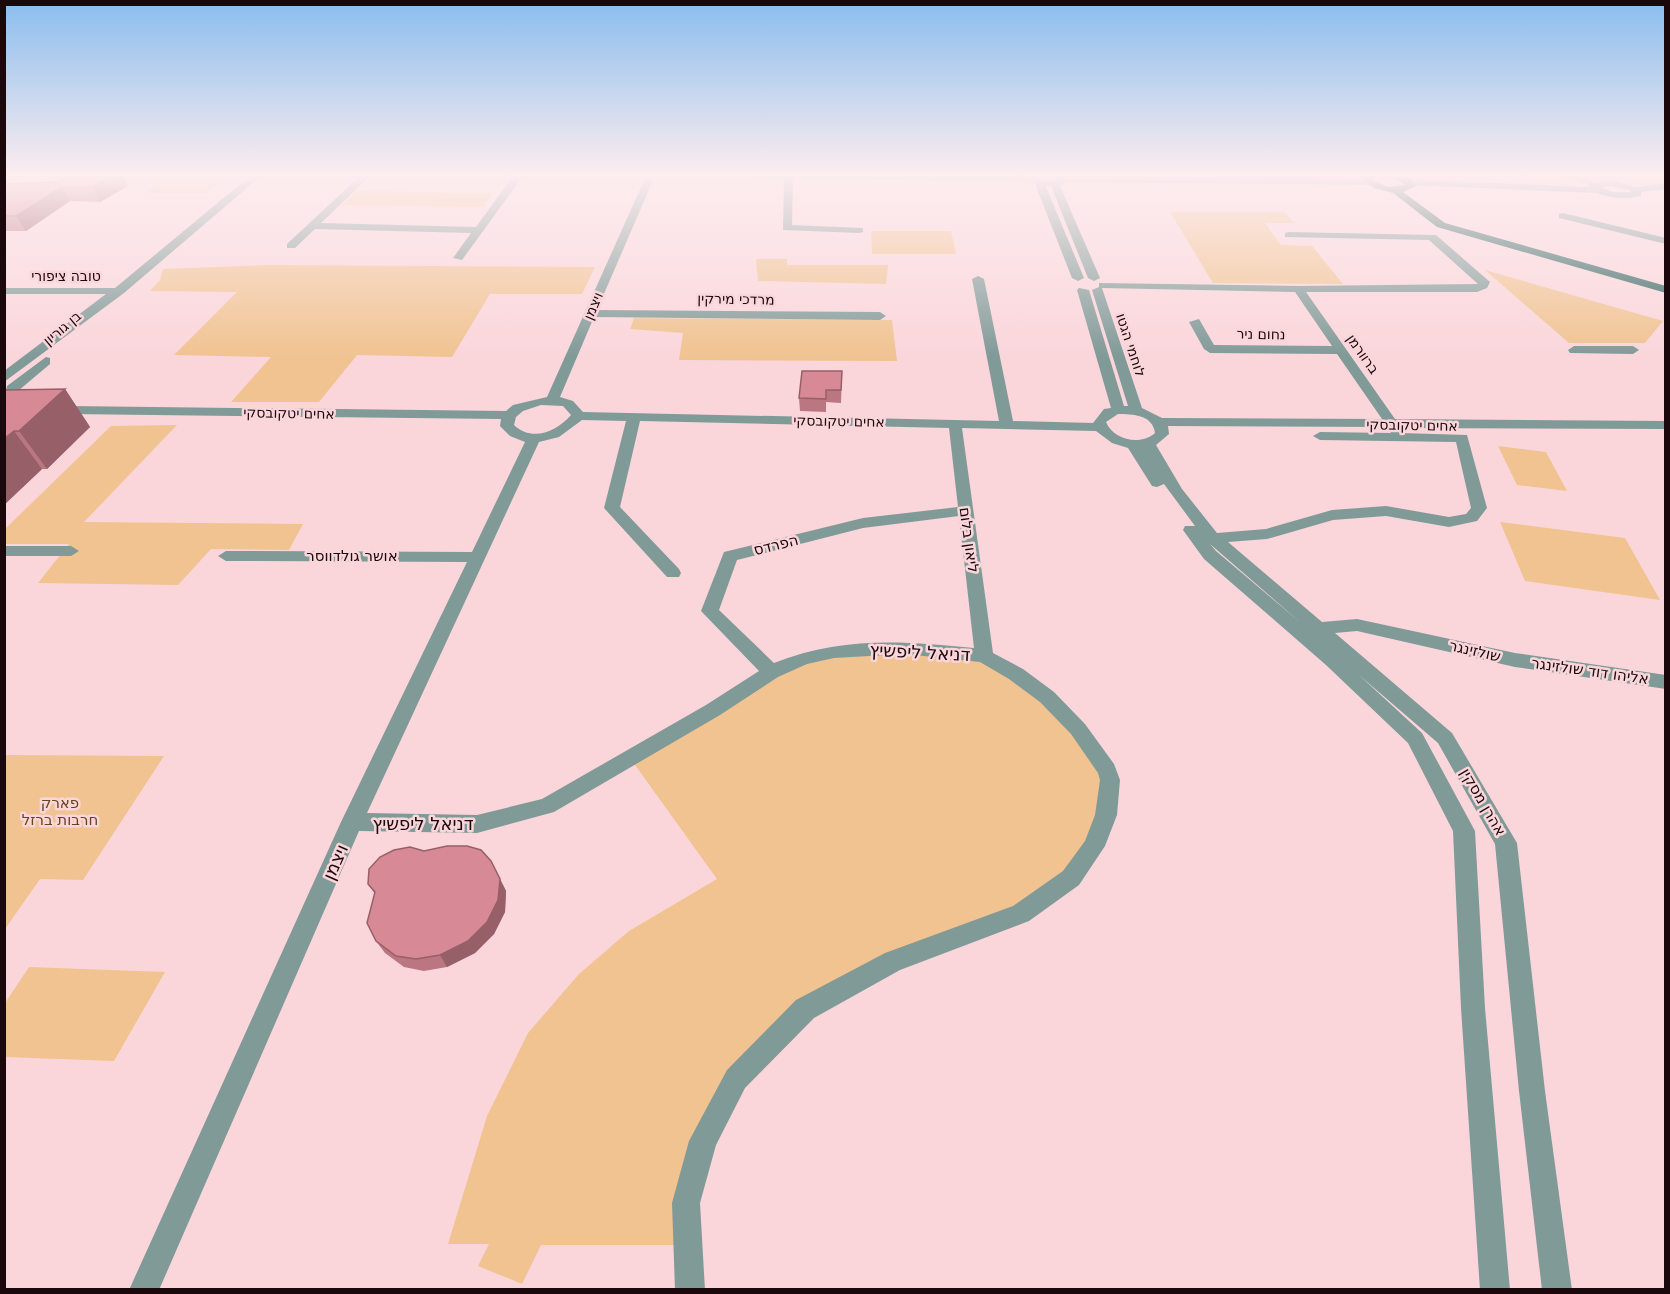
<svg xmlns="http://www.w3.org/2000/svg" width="1670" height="1294" font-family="'DejaVu Sans','Noto Sans Hebrew',sans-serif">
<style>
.green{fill:#f0c391}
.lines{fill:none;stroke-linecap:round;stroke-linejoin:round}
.minor{fill:#809a98;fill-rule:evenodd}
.major{fill:#2b605c;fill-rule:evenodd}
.wall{fill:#ba7681}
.shaded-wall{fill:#976069}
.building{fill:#d88996;stroke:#976069;stroke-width:1.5}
.labels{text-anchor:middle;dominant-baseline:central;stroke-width:5;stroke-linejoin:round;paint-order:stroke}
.far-street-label{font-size:14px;fill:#1b080c;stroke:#fad6db}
.street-label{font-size:15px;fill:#1b080c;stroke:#fad6db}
.park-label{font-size:15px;fill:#694619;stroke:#fad6db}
.near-street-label{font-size:18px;fill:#1b080c;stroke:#fad6db}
</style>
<rect width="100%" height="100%" fill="#fad6db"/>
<path class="green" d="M 167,178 L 225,178 L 206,193 L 147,193 Z
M 357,191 L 493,193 L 483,207 L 342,205 Z
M 1170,212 L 1285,212 L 1294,223 L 1265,223 L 1281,245 L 1312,246 L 1343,284 L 1213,283 Z
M 871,231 L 951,231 L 956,254 L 872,254 Z
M 756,259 L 787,259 L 787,265 L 888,265 L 886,284 L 758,281 Z
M 269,265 L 595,267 L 582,294 L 490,294 L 452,357 L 357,355 L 319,402 L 231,402 L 271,357 L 174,355 L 237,292 L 150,291 L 160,280 L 163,269 Z
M 1485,270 L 1663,321 L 1645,343 L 1569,343 Z
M 634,318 L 892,320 L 897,361 L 679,360 L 683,333 L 630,329 Z
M 177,425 L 84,522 L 303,524 L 289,550 L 211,549 L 178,585 L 38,583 L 69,544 L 5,544 L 5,529 L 111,426 Z
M 1498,446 L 1546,452 L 1567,491 L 1517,485 Z
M 1500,522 L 1625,538 L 1660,600 L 1525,581 Z
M 834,651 L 984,656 L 1047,697 L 1110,780 L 1072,878 L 805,1009 L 703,1141 L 686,1245 L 541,1245 L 522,1284 L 478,1266 L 489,1244 L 448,1244 L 487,1116 L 528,1033 L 579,974 L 629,931 L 717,879 L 630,758 L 771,672 Z
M 5,755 L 164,756 L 83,880 L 40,879 L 5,929 Z
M 29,967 L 165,972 L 114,1061 L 5,1057 L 5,1003 Z"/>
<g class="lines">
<path class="minor" d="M 250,176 L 261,176 L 124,293 L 4,382 L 4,371 L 106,294 L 4,294 L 4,288 L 115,288 Z
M 360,176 L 370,176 L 321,223 L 476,227 L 513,176 L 523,176 L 462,260 L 453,258 L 471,233 L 315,229 L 295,248 L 287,248 L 287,244 Z
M 646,176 L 654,178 L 597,310 L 880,312 L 886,316 L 880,320 L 594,317 L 560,397 L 573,401 L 583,412 L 999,421 L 972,279 L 978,276 L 984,279 L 1013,421 L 1093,423 L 1104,409 L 1111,408 L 1077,290 L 1079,288 L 1089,290 L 1124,406 L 1128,406 L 1092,290 L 1099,287 L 1099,283 L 1298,286 L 1478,284 L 1429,240 L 1285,237 L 1285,233 L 1289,232 L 1436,235 L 1490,282 L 1487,288 L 1477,292 L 1306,292 L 1395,419 L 1666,421 L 1666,429 L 1401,428 L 1401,433 L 1467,435 L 1487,508 L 1477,521 L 1449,527 L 1386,516 L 1333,520 L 1267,539 L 1228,542 L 1322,622 L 1357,619 L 1515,653 L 1666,675 L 1666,689 L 1515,667 L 1357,631 L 1335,633 L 1452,733 L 1517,843 L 1545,1091 L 1572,1290 L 1542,1290 L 1519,1091 L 1495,844 L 1438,743 L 1359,675 L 1422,733 L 1475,831 L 1485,1008 L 1510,1290 L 1480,1290 L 1461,1008 L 1453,831 L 1408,743 L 1326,665 L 1204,559 L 1183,530 L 1185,526 L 1195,526 L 1164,484 L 1157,487 L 1152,486 L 1128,448 L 1112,443 L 1096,431 L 962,428 L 993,653 L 1023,669 L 1054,692 L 1085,724 L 1114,764 L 1120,780 L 1117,815 L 1105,846 L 1079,885 L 1029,921 L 900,970 L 814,1018 L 745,1088 L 716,1145 L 700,1203 L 705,1290 L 675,1290 L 672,1203 L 689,1141 L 727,1070 L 796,1000 L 885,953 L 1013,906 L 1063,871 L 1085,841 L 1095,815 L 1100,780 L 1098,773 L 1071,734 L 1040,702 L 1009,679 L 980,662 L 905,654 L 834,658 L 807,664 L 778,677 L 720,715 L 554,812 L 477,833 L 359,831 L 159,1290 L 129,1290 L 341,822 L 467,562 L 226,561 L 218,556 L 226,551 L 472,552 L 525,442 L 510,436 L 500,426 L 501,419 L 69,414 L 4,418 L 4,410 L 69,406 L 506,411 L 513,405 L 547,397 ZM 1102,288 L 1295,292 L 1332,346 L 1214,345 L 1199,319 L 1189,322 L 1204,349 L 1210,353 L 1337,354 L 1382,419 L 1162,418 L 1142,408 ZM 541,405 L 563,406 L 571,415 C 556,432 532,442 514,425 L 516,417 L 523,411 ZM 1118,414 C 1133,414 1153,415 1155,433 C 1141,446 1113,440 1106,422 ZM 582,420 L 626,421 L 604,508 L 667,577 L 679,577 L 681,573 L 679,569 L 620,507 L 640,421 L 949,428 L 958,507 L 863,518 L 724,552 L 701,611 L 759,671 L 706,705 L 542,799 L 477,815 L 367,813 L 539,442 L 559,437 ZM 1168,426 L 1387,427 L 1391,433 L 1320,432 L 1313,436 L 1320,440 L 1456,442 L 1471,508 L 1466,514 L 1449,517 L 1386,506 L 1332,510 L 1266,529 L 1217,533 L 1182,489 L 1156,445 L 1169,434 ZM 959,516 L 974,648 C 904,641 841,636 774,663 L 719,610 L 737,560 L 863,528 ZM 1210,544 L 1301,623 L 1216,551 Z
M 750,176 L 1030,176 L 1044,181 L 1057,180 L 1057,176 L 1067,176 L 1369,179 L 1374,182 L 1369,185 L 1066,182 L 1060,186 L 1100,278 L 1094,281 L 1088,278 L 1051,186 L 1046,187 L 1084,278 L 1078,281 L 1072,278 L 1035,184 L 1026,181 L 793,179 L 792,225 L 863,228 L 863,232 L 859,233 L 783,230 L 784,179 L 755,179 Z
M 1558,176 L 1576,176 L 1596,182 L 1611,180 L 1636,187 L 1666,183 L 1666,189 L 1641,192 L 1641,196 C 1626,199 1611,199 1597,193 L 1410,185 L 1405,182 L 1410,179 L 1589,187 L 1588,184 ZM 1611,186 L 1629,190 L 1631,192 L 1613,192 L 1600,187 Z
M 1563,213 L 1666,238 L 1666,244 L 1559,218 L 1559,214 Z
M 1574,346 L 1633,346 L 1639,350 L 1633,354 L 1570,353 L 1568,350 Z
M 46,357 L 50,358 L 50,364 L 18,391 L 12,402 L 4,402 L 7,386 Z
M 4,546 L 71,546 L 79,551 L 71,556 L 4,556 Z"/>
<path class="major" d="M 1367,176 L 1377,176 L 1373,180 L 1375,181 L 1388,187 L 1406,185 L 1388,176 L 1410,178 L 1416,186 L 1403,192 L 1445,223 L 1666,286 L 1666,293 L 1437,227 L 1393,193 L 1374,188 L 1363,180 Z"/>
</g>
<path class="wall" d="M 71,176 L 123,176 L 128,186 L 100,202 L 70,201 L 26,231 L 4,231 L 4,184 L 59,182 Z
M 842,371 L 841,403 L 826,402 L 826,412 L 800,411 L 799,398 Z
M 65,389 L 90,427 L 47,469 L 42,469 L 4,505 L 4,390 Z
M 424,851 L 491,861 L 506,891 L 505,912 L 494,934 L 475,953 L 447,967 L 424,971 L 404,967 L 385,953 L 376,941 L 375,894 L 368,884 Z"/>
<path class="shaded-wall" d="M 113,176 L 123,176 L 128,186 L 100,202 L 92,187 Z
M 62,187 L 70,201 L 26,231 L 16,216 Z
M 65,389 L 90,427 L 47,469 L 19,431 Z
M 14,431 L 42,469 L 4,505 L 4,439 Z
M 491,861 L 506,891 L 505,912 L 494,934 L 475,953 L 447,967 L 440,955 Z"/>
<path class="building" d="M 71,176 L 113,176 L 92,187 L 62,187 L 16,216 L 4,216 L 4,184 L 59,182 Z
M 802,371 L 842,371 L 841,390 L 826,390 L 826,399 L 799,398 Z
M 65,389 L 19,431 L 14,431 L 4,439 L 4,390 Z
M 447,846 L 467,846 L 481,850 L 491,861 L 500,879 L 498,900 L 487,922 L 468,941 L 440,955 L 416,959 L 396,956 L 376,941 L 367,923 L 375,892 L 368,884 L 369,869 L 380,857 L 394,850 L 410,847 L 424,851 Z"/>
<linearGradient id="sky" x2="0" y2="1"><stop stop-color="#8abdee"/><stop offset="0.49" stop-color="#fdedef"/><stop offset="1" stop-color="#fdedef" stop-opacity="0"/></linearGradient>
<rect width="1670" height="357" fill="url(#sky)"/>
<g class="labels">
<g class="far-street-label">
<text x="66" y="276">טובה ציפורי</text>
<text transform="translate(736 299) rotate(1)">מרדכי מירקין</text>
<text transform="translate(593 306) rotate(-67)">ויצמן</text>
<text transform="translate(62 328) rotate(-40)">בן גוריון</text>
<text transform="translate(1261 334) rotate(1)">נחום ניר</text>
<text transform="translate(1131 345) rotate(72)">לוחמי הגטו</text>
<text transform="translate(1363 354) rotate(55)">ברוורמן</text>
<text transform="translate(289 413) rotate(1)">אחים יטקובסקי</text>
<text transform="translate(839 421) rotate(1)">אחים יטקובסקי</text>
<text transform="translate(1412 425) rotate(1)">אחים יטקובסקי</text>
</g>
<g class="street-label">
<text transform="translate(969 540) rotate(82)">ליאון בלום</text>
<text transform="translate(776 545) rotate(-14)">הפרדס</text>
<text x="352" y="556">אושר גולדווסר</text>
<text transform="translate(1475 651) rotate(13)">שולזינגר</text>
<text transform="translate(1590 671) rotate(8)">אליהו דוד שולזינגר</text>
<text transform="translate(1483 802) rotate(60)">אהרן מסקין</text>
</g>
<g class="park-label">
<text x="60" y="803">פארק<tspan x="60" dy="17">חרבות ברזל</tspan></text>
</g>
<g class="near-street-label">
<text transform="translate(920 652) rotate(3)">דניאל ליפשיץ</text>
<text x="423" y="823">דניאל ליפשיץ</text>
<text transform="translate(335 862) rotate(-66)">ויצמן</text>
</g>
</g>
<rect width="1670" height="1294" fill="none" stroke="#1b080c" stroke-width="12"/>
</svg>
